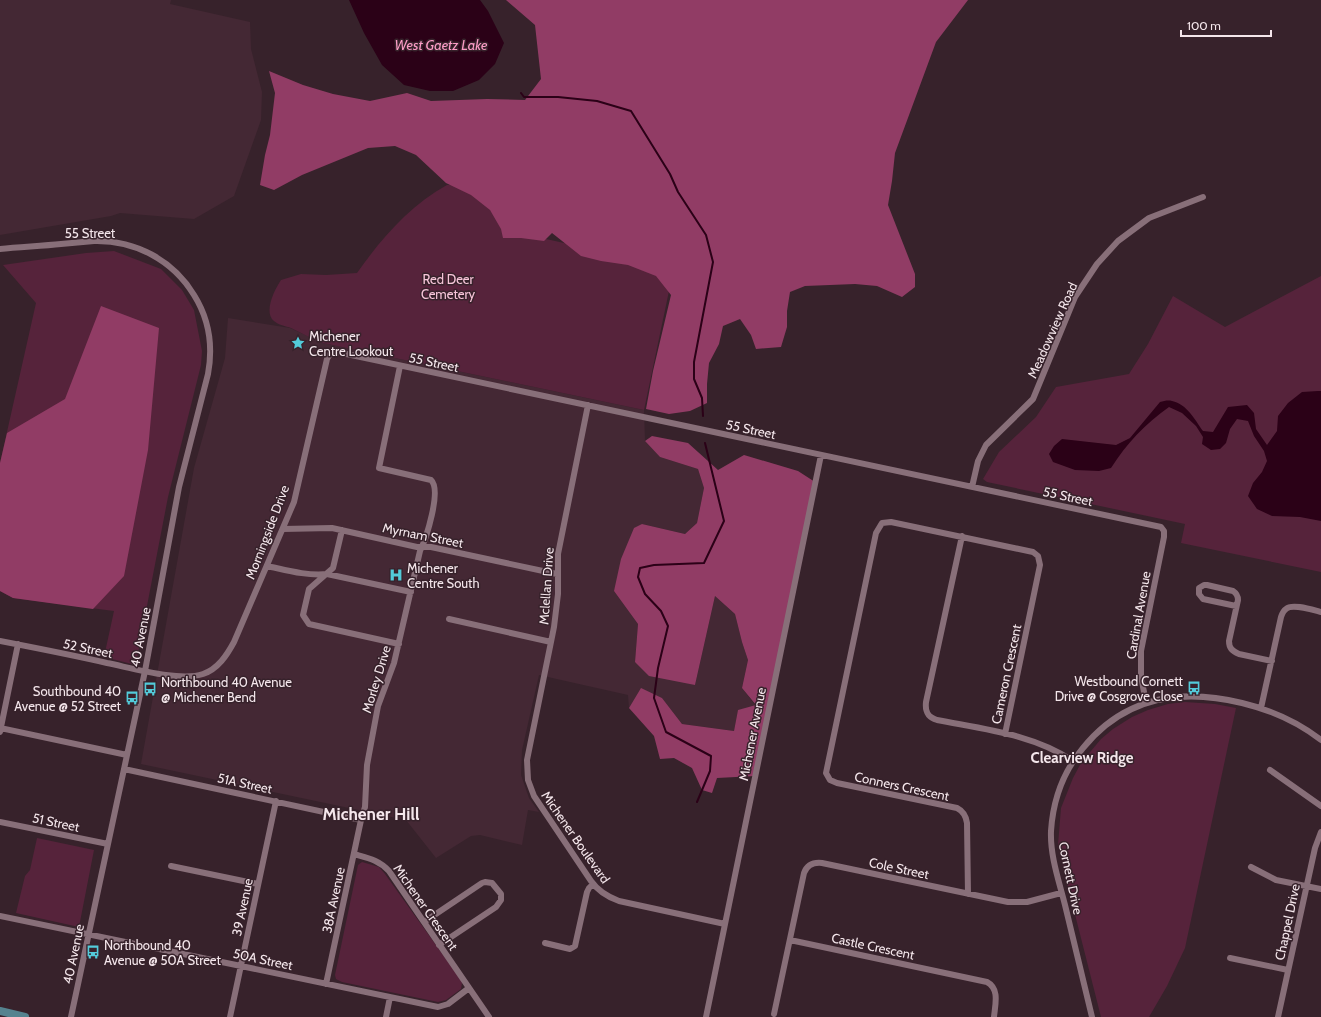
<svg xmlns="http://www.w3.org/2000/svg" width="1321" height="1017" font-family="Cabin,sans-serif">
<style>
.built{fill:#442834}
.green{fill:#56233b}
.forest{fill:#913c65}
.water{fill:#2b0117}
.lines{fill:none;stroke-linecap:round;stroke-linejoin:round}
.stream{stroke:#2b0117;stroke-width:2}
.minor{stroke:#886f79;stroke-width:6}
.major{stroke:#55838f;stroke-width:8}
.labels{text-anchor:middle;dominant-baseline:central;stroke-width:3;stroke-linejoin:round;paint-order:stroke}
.street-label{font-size:13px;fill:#f4e6eb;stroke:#37222b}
.park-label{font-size:13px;fill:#f7c5d9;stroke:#37222b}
.poi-label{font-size:13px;fill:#f4e6eb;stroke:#37222b;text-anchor:start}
.water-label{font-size:14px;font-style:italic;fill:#fc9cc6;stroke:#37222b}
.quarter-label{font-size:15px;font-weight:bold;fill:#f4e6eb;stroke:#37222b}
.district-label{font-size:17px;font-weight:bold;fill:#f4e6eb;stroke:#37222b}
</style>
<rect width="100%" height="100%" fill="#37222b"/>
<path class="built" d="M 0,0 L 171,0 L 170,4 L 250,22 L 251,49 L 262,92 L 261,120 L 234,196 L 194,219 L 120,213 L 111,216 L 0,235 Z
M 228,318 L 290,328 L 323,343 L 644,410 L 645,441 L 660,457 L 698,469 L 704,488 L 697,523 L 685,534 L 642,524 L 614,591 L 638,624 L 635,662 L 695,685 L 715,596 L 735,614 L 742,642 L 748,660 L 742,688 L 756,706 L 738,711 L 734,731 L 682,724 L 662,698 L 641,689 L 629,708 L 628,695 L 539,675 L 522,750 L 521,775 L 529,798 L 539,812 L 528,810 L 522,845 L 480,835 L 471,836 L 436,858 L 406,820 L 141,764 L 194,468 L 225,358 Z"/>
<path class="green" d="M 447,185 L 459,185 L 483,201 L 506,230 L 658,264 L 669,291 L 644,410 L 323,343 C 312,339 302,333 291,328 C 286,326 278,325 274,321 C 263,312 275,289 281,280 L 301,274 L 326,275 L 357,273 C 381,239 410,205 447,185 Z
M 114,251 L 161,269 L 182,290 L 194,310 L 202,351 L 201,365 L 168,497 L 136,663 L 132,664 L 104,657 L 114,611 L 13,598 L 0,591 L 0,463 L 36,303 L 3,265 L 86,253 Z
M 1321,276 L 1321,572 L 1181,543 L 1185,524 L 987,482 L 983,479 L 999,452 L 1036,417 L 1056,387 L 1129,374 L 1148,344 L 1173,296 L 1225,327 Z
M 1185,702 L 1215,704 L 1236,708 L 1185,948 L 1167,986 L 1149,1017 L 1101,1017 L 1064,871 L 1058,845 L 1061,808 L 1073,778 L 1081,763 L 1101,739 L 1113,729 L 1132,717 L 1148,710 L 1168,704 Z
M 37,838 L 94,850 L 79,927 L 16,913 L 25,876 L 30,870 Z
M 362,862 L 379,867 L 385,874 L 461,980 L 462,983 L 461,989 L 446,1000 L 438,1002 L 342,982 L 336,979 L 335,975 L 358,865 Z"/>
<path class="forest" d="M 506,0 L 968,0 L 936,42 L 895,153 L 892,181 L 888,205 L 915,274 L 915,287 L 902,297 L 877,286 L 855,284 L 805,286 L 790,292 L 787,311 L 787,327 L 781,347 L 756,349 L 751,335 L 740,319 L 723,326 L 719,344 L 709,363 L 707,384 L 707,403 L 690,411 L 669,414 L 646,409 L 653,371 L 671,295 L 656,276 L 628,265 L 601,261 L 581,256 L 552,233 L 544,241 L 521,238 L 503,238 L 501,229 L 490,210 L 471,195 L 446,183 L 416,155 L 395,146 L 368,148 L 302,175 L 274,190 L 260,185 L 265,155 L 270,135 L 275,93 L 269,71 L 303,85 L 333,94 L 370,101 L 407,93 L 431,101 L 487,99 L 525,100 L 541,79 L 535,25 Z
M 101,306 L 159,328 L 148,450 L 124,576 L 93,609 L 13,598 L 0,591 L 0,463 L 7,433 L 65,399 Z
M 652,436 L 688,443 L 718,470 L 744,455 L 798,471 L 815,482 L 755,776 L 717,778 L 712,793 L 702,790 L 692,768 L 674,758 L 660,759 L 654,736 L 629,708 L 641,688 L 662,698 L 682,724 L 734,731 L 738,710 L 756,705 L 742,688 L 748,660 L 742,642 L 735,614 L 715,596 L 695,685 L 649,676 L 635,662 L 638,624 L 614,591 L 621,559 L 634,528 L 642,524 L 685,534 L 697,523 L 704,488 L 698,469 L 660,457 L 645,441 Z"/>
<path class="water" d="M 349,0 L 480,0 L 488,11 L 504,43 L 495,64 L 479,80 L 453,91 L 430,91 L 404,85 L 382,65 L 364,33 Z
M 1318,391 L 1321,391 L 1321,521 L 1300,517 L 1272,516 L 1257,509 L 1248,496 L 1253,483 L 1262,472 L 1267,461 L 1264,451 L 1254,436 L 1248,421 L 1237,419 L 1230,429 L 1226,443 L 1220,449 L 1211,450 L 1202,444 L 1203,437 L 1196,426 L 1182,413 L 1169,407 C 1145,424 1127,443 1111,468 L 1099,471 L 1075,470 L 1053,462 L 1049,454 L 1054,446 L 1062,439 L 1116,445 L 1130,438 L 1160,402 C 1164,401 1168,400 1172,401 C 1187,404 1195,420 1203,431 L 1213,432 L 1228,407 L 1247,405 L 1254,413 L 1256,429 L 1267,445 L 1277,431 L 1278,416 L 1288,403 L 1302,392 Z"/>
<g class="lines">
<path class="stream" d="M 521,93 L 524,97 L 558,97 L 597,101 L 631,111 L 670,174 L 678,192 L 706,235 L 713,262 L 694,362 L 694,379 L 702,398 L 703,416
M 697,802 L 710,771 L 711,756 L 666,732 L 654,698 L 658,668 L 668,626 L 661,611 L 645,594 L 638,577 L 640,568 L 654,565 L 704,563 L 724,521 L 705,443"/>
<path class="minor" d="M 0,249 C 20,247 41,246 61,244 C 72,243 83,242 94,241 C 135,240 173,260 194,295 C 209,319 213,347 208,374 L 179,487 L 145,671 L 71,1017
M 972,487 L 978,461 L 986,445 L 1033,399 L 1075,297 L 1097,264 L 1118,241 L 1149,218 L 1203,197
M 283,529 L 332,528 L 417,547 L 431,547 L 557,574
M 342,530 L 333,568 L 309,589 L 303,615 L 309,624 L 399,644
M 962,536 L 926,702 C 925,711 927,717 937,720 C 983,729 1033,734 1073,761
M 267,566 C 286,570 306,576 327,574 L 411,592
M 1236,606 L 1203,599 L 1199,594 L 1199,588 L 1204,585 L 1207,585 L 1233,591 C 1236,593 1238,596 1238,600 L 1229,641 C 1229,648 1232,651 1239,654 L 1272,661
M 449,619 L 551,642 L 554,627 L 558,594 L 558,554 L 588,405
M 0,641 C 36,648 72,655 107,663 C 132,668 180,682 203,674 C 218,669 227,655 234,642 L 294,502 L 327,359 L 330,354 L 337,352 L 1161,527 L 1164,531 L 1164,537 L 1141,651 L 1141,676 L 1146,703
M 551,642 L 527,760 L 528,780 L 534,796 L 591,881 C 598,891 608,897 619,901 L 725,924
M 1261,708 L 1281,617 C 1282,614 1283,611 1286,609 C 1292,603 1313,610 1321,612
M 0,728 L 127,755
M 0,732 L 18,644
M 124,769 L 361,820
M 1270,770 L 1321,806
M 0,822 L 108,844
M 354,854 C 368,858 379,860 389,871 L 489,1017
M 171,866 L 258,884
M 1251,867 L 1276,880 L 1321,889
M 968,894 L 967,823 C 966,816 963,811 957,808 L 837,783 L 830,780 L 826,773 L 876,533 L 882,523 L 891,522 L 1033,552 L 1038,556 L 1040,565 L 1005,734
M 0,916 L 438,1007 L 448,1004 L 469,988
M 424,922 L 482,883 L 485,882 L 492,883 L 501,894 L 501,900 L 496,907 L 439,945
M 790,940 L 987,982 C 1000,989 995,1005 994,1017
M 545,943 L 570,949 L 575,946 L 587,892 L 589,888 L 593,884
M 1230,958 L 1288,970
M 326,984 L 361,820 L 365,807 L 367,765 L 378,706 L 394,663 L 420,551 C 426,539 442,490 431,480 L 379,468 L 400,366
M 774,1014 L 804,873 C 807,865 813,862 822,863 L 1008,902 L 1027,902 L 1061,893
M 230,1017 L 276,801
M 386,1017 L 390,997
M 706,1017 L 821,455
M 1092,1017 C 1083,980 1074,943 1065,905 C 1059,881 1050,856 1051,831 C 1053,800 1063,772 1083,748 C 1125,696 1181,688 1242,703 C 1271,710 1298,722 1321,740
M 1278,1017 L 1315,848 L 1321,832"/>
<path class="major" d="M 0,1011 L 25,1017"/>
</g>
<defs>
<g id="sight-bare" transform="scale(1.08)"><path d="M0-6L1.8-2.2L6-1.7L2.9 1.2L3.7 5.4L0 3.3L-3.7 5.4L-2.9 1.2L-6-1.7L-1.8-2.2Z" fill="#53cbda" stroke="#37222b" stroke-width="2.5" paint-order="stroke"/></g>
<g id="hospital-bare" transform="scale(1.08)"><path d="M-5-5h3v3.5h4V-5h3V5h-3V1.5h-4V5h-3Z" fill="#53cbda" stroke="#37222b" stroke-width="2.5" paint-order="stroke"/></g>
<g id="bus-bare" transform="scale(1.08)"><path d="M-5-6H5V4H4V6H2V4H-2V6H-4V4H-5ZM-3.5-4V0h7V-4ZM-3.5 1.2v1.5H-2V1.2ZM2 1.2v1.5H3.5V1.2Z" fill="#53cbda" stroke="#37222b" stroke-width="2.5" paint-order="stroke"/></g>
</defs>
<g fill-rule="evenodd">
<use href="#sight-bare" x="298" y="343"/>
<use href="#hospital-bare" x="396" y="575"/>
<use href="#bus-bare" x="1194" y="688"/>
<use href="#bus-bare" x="150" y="689"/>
<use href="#bus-bare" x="132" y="698"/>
<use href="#bus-bare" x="93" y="952"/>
</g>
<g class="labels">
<g class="street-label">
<text x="90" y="233">55 Street</text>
<text transform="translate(1052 330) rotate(-66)">Meadowview Road</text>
<text transform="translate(434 362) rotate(12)">55 Street</text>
<text transform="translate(751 429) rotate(12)">55 Street</text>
<text transform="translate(1068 496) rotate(12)">55 Street</text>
<text transform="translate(267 532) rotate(-69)">Morningside Drive</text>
<text transform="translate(423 535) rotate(11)">Myrnam Street</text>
<text transform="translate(546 586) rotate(-86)">Mclellan Drive</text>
<text transform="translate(1138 615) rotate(-80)">Cardinal Avenue</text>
<text transform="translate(140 637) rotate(-79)">40 Avenue</text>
<text transform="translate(88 648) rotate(12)">52 Street</text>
<text transform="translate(1006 674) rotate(-78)">Cameron Crescent</text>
<text transform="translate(376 679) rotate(-73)">Morley Drive</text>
<text transform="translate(752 734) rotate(-79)">Michener Avenue</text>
<text transform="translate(245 783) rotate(12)">51A Street</text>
<text transform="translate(902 786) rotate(12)">Conners Crescent</text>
<text transform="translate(56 822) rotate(12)">51 Street</text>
<text transform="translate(576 837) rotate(55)">Michener Boulevard</text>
<text transform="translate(899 868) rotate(12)">Cole Street</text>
<text transform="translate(1071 878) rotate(78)">Cornett Drive</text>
<text transform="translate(333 900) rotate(-78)">38A Avenue</text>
<text transform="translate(242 907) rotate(-78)">39 Avenue</text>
<text transform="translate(426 907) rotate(55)">Michener Crescent</text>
<text transform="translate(1287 922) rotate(-78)">Chappel Drive</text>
<text transform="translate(873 946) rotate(12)">Castle Crescent</text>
<text transform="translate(73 954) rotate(-78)">40 Avenue</text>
<text transform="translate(263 959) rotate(12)">50A Street</text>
</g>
<g class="park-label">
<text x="448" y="279">Red Deer<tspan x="448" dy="15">Cemetery</tspan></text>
</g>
<g class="poi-label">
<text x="309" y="336">Michener<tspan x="309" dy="15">Centre Lookout</tspan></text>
<text x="407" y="568">Michener<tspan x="407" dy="15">Centre South</tspan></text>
<text x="1183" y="681" text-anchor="end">Westbound Cornett<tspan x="1183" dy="15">Drive @ Cosgrove Close</tspan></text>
<text x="161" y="682">Northbound 40 Avenue<tspan x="161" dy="15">@ Michener Bend</tspan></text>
<text x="121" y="691" text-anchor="end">Southbound 40<tspan x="121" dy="15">Avenue @ 52 Street</tspan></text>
<text x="104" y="945">Northbound 40<tspan x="104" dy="15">Avenue @ 50A Street</tspan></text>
</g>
<g class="water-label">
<text x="441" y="45">West Gaetz Lake</text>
</g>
<g class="quarter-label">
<text x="1082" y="758">Clearview Ridge</text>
</g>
<g class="district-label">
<text x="371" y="814">Michener Hill</text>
</g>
</g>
<path d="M1181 30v6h90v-6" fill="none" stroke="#f4e6eb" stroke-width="2"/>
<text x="1187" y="30" font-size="12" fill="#f4e6eb" stroke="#37222b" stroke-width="3" paint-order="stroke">100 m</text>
</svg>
